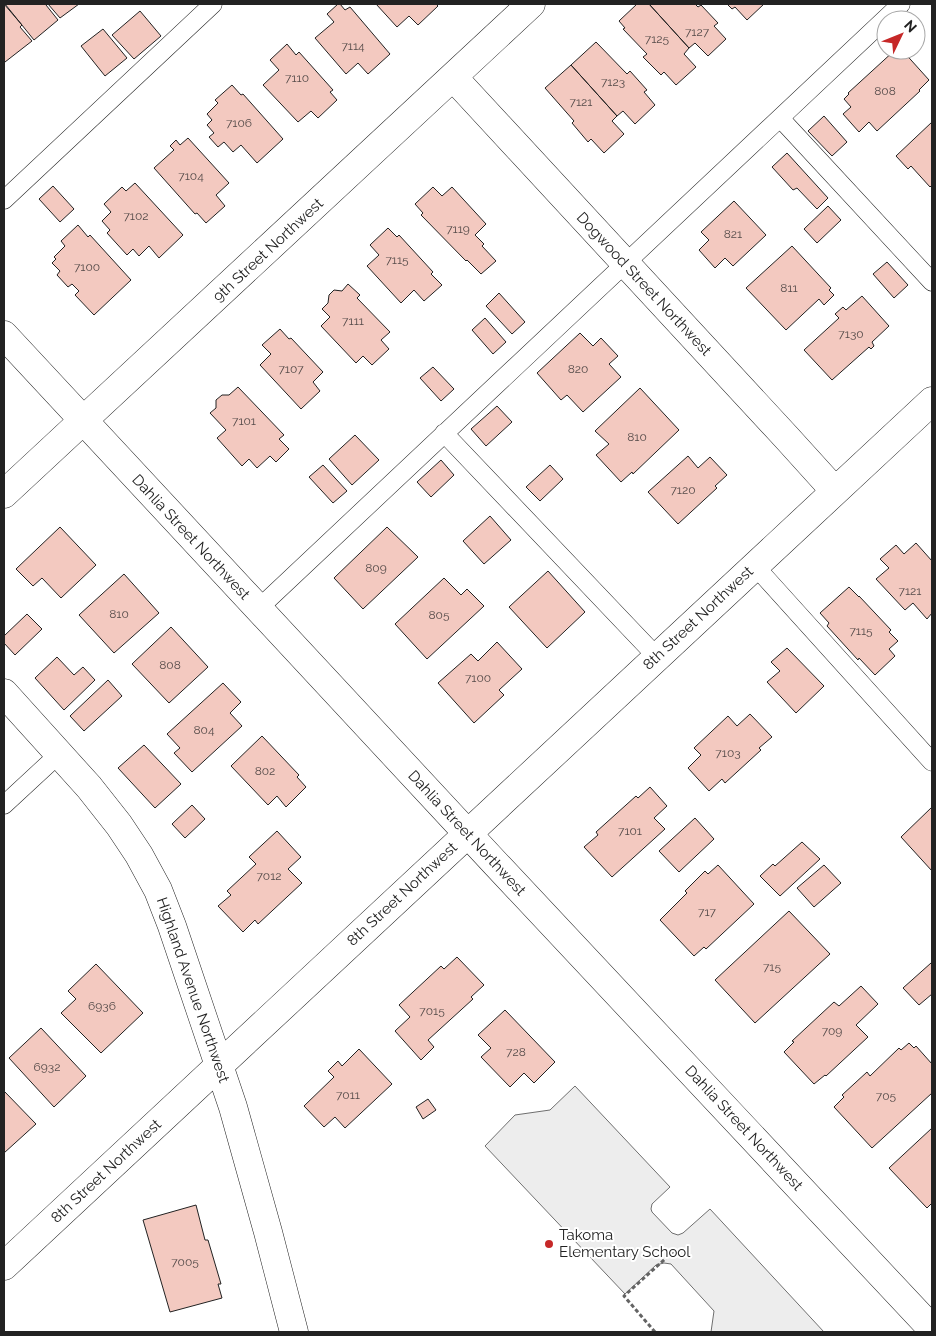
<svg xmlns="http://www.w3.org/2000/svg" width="936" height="1336" font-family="Raleway,sans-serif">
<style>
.parking{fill:#ededed;stroke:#6f6f6f}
.building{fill:#f3c9c0;stroke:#222}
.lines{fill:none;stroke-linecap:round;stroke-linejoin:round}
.service-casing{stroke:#222;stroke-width:19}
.minor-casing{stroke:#222;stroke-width:29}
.path{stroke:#646464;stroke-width:3;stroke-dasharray:4 2.5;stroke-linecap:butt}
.service{stroke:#fff;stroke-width:18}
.minor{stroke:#fff;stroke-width:28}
.poi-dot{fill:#c62828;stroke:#fff;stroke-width:2}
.labels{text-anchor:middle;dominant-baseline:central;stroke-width:4;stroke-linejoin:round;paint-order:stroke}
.number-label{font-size:12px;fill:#564c4a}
.street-label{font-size:15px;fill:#222;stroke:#fff}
.poi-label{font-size:15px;fill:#222;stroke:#fff;text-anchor:start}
</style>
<rect width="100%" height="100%" fill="#fff"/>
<path class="parking" d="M 575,1086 L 670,1187 L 652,1204 L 651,1209 L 652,1212 L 672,1233 L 678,1235 L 683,1233 L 710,1209 L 824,1332 L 711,1332 L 714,1311 L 671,1264 L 664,1263 L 656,1265 L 625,1294 L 485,1146 L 515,1115 L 550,1110 Z"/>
<path class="building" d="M 4,4 L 22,25 L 20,27 L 32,41 L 5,62 L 4,61 Z
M 5,4 L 48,4 L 46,5 L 58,20 L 34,40 Z
M 48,4 L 79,4 L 60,18 Z
M 338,4 L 340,4 L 345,10 L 350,7 L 390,54 L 368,74 L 358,63 L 346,74 L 315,38 L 334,22 L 327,14 Z
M 376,4 L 436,4 L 438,6 L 418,25 L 409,16 L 397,27 Z
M 637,4 L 649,4 L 689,48 L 684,54 L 696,67 L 676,85 L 664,72 L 661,75 L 643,57 L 647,54 L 623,29 L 625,28 L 619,21 Z
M 649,4 L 695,4 L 698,7 L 701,5 L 718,23 L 714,26 L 726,39 L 708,56 L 695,43 L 689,48 Z
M 727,4 L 764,4 L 747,20 L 735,7 L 732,9 Z
M 140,11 L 161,36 L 134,59 L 112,35 Z
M 103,29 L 127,58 L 105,76 L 81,46 Z
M 596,42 L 627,74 L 630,71 L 647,90 L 644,92 L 655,105 L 635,124 L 623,111 L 617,116 L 571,65 Z
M 287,44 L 296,55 L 299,52 L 333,90 L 330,92 L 337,100 L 318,118 L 311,111 L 298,122 L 263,85 L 279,70 L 270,60 Z
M 895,50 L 902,50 L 929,80 L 919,90 L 920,91 L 877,131 L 869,122 L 859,132 L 843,114 L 851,107 L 844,99 L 849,94 L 848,93 Z
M 571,65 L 617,116 L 612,121 L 624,134 L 604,153 L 591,139 L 588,142 L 572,123 L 574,121 L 545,88 Z
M 232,85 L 241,95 L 243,94 L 283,139 L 257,163 L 241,145 L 233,152 L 224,142 L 218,147 L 209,137 L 214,133 L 207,125 L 212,120 L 207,114 L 218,103 L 215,100 Z
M 824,116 L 847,142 L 832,156 L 808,131 Z
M 932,122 L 932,185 L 930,187 L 911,166 L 908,169 L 896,156 Z
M 188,138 L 229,183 L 216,195 L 225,206 L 206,223 L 197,213 L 195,214 L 154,168 L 174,150 L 170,146 L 176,140 L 180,145 Z
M 787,153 L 828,198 L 817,209 L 797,188 L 793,190 L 772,167 Z
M 135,183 L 183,235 L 159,258 L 149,246 L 139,256 L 133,249 L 127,255 L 107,233 L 110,230 L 102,221 L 111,212 L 104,204 L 122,187 L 126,191 Z
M 53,186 L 74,209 L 60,222 L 39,199 Z
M 433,187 L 442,196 L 452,187 L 486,224 L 475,235 L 484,244 L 482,246 L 496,261 L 481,274 L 467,260 L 466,261 L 421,215 L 423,213 L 415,204 Z
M 734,201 L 766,235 L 733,266 L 725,258 L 715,268 L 699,250 L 709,240 L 701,232 Z
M 828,206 L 841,220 L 817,243 L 804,229 Z
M 78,225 L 88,237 L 90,235 L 131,280 L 94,315 L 75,295 L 79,291 L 72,284 L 68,287 L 57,275 L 60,271 L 52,263 L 56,259 L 54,257 L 65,246 L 61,241 Z
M 388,228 L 397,237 L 399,235 L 433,272 L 431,274 L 442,285 L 424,301 L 414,290 L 401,303 L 367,266 L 379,255 L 370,245 Z
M 792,246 L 831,288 L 829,290 L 834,295 L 824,305 L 819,299 L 786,330 L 746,288 Z
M 887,262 L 908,285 L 894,298 L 873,274 Z
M 348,284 L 360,295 L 357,298 L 390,332 L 381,340 L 389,349 L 372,365 L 363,356 L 356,363 L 321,326 L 330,317 L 322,309 L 328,303 L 329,295 L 334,290 L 342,291 Z
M 499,293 L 525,322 L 512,334 L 486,306 Z
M 862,296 L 889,326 L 872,342 L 874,346 L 871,349 L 869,347 L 832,380 L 804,350 L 839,318 L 835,314 L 843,307 L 846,310 Z
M 485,318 L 506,342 L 493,354 L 472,330 Z
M 280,329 L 289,339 L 291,338 L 323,372 L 313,382 L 320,391 L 301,409 L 260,365 L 271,354 L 262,345 Z
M 580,333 L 593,346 L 601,338 L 618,356 L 609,364 L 621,377 L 583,412 L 567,395 L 561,400 L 537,373 Z
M 433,367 L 454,389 L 441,401 L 420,378 Z
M 238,387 L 284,435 L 279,439 L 289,449 L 276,462 L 270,456 L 257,468 L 249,459 L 242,466 L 217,438 L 226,430 L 210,413 L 216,408 L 216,400 L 222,395 L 229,395 Z
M 640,388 L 679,430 L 633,474 L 632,472 L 621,482 L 596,455 L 609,444 L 595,431 Z
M 497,406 L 512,422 L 486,446 L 471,429 Z
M 355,435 L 379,460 L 352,485 L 329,459 Z
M 688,456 L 698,468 L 710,457 L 727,475 L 715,486 L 717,488 L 678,524 L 648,492 Z
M 441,460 L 454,475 L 431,497 L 417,482 Z
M 323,465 L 347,491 L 333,503 L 309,477 Z
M 550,465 L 563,479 L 540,501 L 526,487 Z
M 490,516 L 511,540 L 484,564 L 463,541 Z
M 60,527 L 96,565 L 61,598 L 42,578 L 33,586 L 16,569 Z
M 387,527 L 418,557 L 363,609 L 334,578 Z
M 916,543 L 932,561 L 932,613 L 927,619 L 913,603 L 905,610 L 876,579 L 889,568 L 880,559 L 896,545 L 904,554 Z
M 548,571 L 585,612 L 547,648 L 509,607 Z
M 124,574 L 159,613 L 114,653 L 79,615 Z
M 444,578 L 461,595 L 467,589 L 484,606 L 427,659 L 395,624 Z
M 849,587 L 859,597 L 859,596 L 891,630 L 889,632 L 898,641 L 889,649 L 895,656 L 875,675 L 859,658 L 858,660 L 827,626 L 829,623 L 820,613 Z
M 27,614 L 42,629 L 15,655 L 4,643 L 4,636 Z
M 171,627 L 208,667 L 169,703 L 132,664 Z
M 497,642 L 522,669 L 499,690 L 504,695 L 474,723 L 438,683 L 471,654 L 478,661 Z
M 787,648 L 824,686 L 796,713 L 767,682 L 780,671 L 771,662 Z
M 57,657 L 74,675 L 83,667 L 95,680 L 64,710 L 35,678 Z
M 108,680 L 122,696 L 84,731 L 70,716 Z
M 223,683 L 241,702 L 230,713 L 242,726 L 192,772 L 174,753 L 180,748 L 167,734 Z
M 750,714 L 772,737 L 759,748 L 761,750 L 725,783 L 722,779 L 709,791 L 688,768 L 701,755 L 694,748 L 728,716 L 737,726 Z
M 262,736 L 299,775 L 297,777 L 306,787 L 286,807 L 277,796 L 268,805 L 231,766 Z
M 144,745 L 181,784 L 155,808 L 118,768 Z
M 650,787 L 667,806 L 654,818 L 665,829 L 612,877 L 584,847 L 598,835 L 596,832 L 636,796 L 638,798 Z
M 192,805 L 205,819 L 185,838 L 172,824 Z
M 932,807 L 932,871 L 901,837 Z
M 695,818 L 714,839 L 679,872 L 659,851 Z
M 277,831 L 301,857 L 288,869 L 302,883 L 258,924 L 255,920 L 243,932 L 218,906 L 231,895 L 227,891 L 256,864 L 249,857 Z
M 802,842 L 820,859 L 780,896 L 760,876 L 773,864 L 775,866 Z
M 718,865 L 754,904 L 706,949 L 704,947 L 694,956 L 660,920 L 687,893 L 685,891 L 705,871 L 708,874 Z
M 824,865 L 841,883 L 814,907 L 797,888 Z
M 789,911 L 830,954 L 755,1023 L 715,980 Z
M 457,957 L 484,985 L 471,997 L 473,999 L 428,1040 L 434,1047 L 421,1060 L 395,1031 L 410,1017 L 399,1005 L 441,966 L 444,969 Z
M 931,963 L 932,965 L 932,994 L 919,1005 L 903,988 Z
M 96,964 L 143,1013 L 101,1053 L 61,1013 L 76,999 L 68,991 Z
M 861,986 L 878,1004 L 856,1025 L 868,1037 L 826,1076 L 825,1075 L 814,1084 L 784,1052 L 794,1042 L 792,1041 L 834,1002 L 839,1006 Z
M 505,1010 L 555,1062 L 534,1083 L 524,1073 L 510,1087 L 481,1057 L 491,1048 L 478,1035 Z
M 41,1028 L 86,1076 L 54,1107 L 9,1058 Z
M 909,1043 L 914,1048 L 916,1046 L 932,1064 L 932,1093 L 872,1148 L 834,1107 L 844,1097 L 842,1095 L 867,1072 L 870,1076 L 899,1048 L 901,1050 Z
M 359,1049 L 392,1084 L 345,1128 L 335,1117 L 324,1127 L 304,1106 L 334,1077 L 328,1071 L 338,1061 L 342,1066 Z
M 4,1091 L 36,1124 L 4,1153 Z
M 428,1099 L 436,1110 L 423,1119 L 416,1107 Z
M 932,1128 L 932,1203 L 927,1208 L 889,1168 Z
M 196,1205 L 205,1240 L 208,1240 L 221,1284 L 218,1284 L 222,1298 L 170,1312 L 143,1220 Z"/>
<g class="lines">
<g class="service-casing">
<path id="service" d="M 780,118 L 932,282
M 4,200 L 213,4
M 444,433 L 657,657
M 755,566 L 932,762
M 258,609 L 901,4
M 4,805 L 59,754"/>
</g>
<g class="minor-casing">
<path id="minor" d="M 453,77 L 787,438 L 835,491
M 4,335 L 496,864 L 932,1329
M 4,494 L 531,4
M 4,693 L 89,787 L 119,825 L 139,855 L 158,890 L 172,926 L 233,1107 L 268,1232 L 294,1332
M 4,1266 L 932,401"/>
</g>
<path class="path" d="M 655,1332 L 624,1296 L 675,1250"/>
<use href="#service" class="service"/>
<use href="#minor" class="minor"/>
</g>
<circle class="poi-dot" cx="549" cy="1244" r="5"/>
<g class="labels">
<g class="number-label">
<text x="697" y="32">7127</text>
<text x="657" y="39">7125</text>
<text x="353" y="46">7114</text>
<text x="297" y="78">7110</text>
<text x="613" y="82">7123</text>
<text x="885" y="91">808</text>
<text x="581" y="102">7121</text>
<text x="239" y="123">7106</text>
<text x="191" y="176">7104</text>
<text x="136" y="216">7102</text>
<text x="458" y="229">7119</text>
<text x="733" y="234">821</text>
<text x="397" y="260">7115</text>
<text x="87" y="267">7100</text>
<text x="789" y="288">811</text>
<text x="353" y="321">7111</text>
<text x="851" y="334">7130</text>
<text x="291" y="369">7107</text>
<text x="578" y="369">820</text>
<text x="244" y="421">7101</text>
<text x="637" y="437">810</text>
<text x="683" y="490">7120</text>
<text x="376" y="568">809</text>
<text x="910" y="591">7121</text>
<text x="119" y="614">810</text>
<text x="439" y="615">805</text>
<text x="861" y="631">7115</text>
<text x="170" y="665">808</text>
<text x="478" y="678">7100</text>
<text x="204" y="730">804</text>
<text x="728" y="753">7103</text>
<text x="265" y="771">802</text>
<text x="630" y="831">7101</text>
<text x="269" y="876">7012</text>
<text x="707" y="912">717</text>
<text x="772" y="967">715</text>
<text x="102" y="1006">6936</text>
<text x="432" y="1011">7015</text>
<text x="832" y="1031">709</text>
<text x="516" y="1052">728</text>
<text x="47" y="1067">6932</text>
<text x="348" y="1095">7011</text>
<text x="886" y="1096">705</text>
<text x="185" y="1262">7005</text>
</g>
<g class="street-label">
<text transform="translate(268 250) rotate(-43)">9th Street Northwest</text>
<text transform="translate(644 284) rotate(47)">Dogwood Street Northwest</text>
<text transform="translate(191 537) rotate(47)">Dahlia Street Northwest</text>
<text transform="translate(698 618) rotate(-43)">8th Street Northwest</text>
<text transform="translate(467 833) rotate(47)">Dahlia Street Northwest</text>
<text transform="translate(402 894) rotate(-43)">8th Street Northwest</text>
<text transform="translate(193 990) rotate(71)">Highland Avenue Northwest</text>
<text transform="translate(744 1128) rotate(47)">Dahlia Street Northwest</text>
<text transform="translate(106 1171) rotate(-43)">8th Street Northwest</text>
</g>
<g class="poi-label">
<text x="559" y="1235">Takoma<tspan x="559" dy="17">Elementary School</tspan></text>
</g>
</g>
<rect width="936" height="1336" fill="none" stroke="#222222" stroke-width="10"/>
<g transform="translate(901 35) rotate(47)"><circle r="24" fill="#ffffff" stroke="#a7a7a7"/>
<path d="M0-4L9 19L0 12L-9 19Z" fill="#c62828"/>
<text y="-8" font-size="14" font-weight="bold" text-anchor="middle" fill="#222222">N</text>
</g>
</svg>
